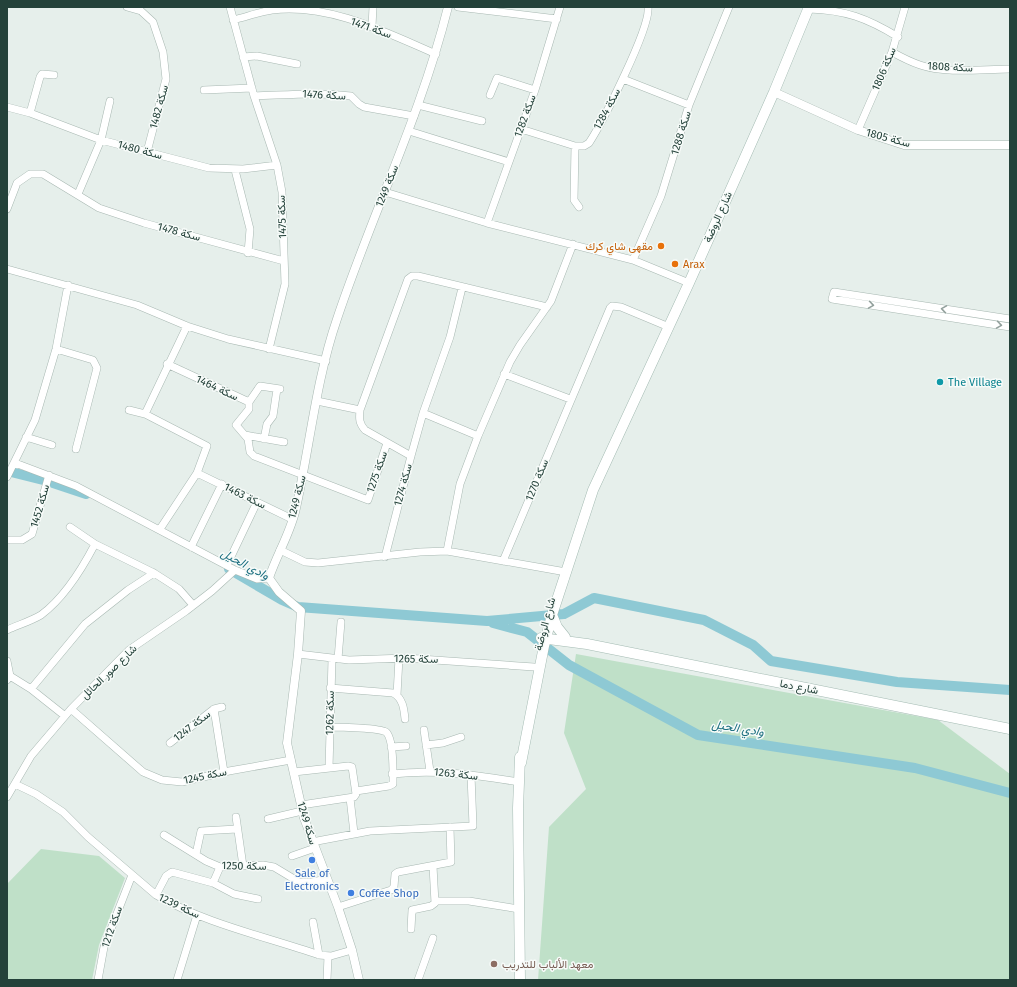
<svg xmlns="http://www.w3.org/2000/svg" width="1017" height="987" font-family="'Fira Sans',Vazirmatn,sans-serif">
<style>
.green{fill:#bfe0c8}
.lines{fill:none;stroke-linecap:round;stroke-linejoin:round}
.river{stroke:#8ec9d4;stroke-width:10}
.minor-casing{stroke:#a8b8b2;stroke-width:8}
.tertiary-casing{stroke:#a8b8b2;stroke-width:9}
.secondary-casing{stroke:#a4bbb3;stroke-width:11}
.minor{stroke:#fff;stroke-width:7}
.tertiary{stroke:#fff;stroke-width:8}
.secondary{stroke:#fff;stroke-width:10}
.oneway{stroke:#92a09c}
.food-dot{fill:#e8710a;stroke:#f7fbf9;stroke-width:1.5}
.culture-dot{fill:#0f9aa8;stroke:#f7fbf9;stroke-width:1.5}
.shop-dot{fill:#3f7fe0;stroke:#f7fbf9;stroke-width:1.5}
.education-dot{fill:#8d6e63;stroke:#f7fbf9;stroke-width:1.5}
.labels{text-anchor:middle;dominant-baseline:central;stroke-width:3;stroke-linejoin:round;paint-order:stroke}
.street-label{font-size:11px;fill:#24423a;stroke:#f7fbf9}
.food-label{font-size:11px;fill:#c56008;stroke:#f7fbf9;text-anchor:end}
.culture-label{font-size:11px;fill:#0d838f;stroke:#f7fbf9;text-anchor:start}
.shop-label{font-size:11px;fill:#366cbe;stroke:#f7fbf9}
.education-label{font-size:11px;fill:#785e54;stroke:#f7fbf9;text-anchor:start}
.water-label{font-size:12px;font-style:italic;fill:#1c6f80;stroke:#f7fbf9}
</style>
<rect width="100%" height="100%" fill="#e6efeb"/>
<path class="green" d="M 576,654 L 938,720 L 1010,774 L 1010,980 L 538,980 L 549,827 L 586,789 L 564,733 Z
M 41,849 L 99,856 L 125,878 L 99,945 L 92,980 L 7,980 L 7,884 Z"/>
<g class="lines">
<path class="river" d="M 7,471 L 47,481 L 86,494
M 229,569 L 282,600 L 298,607 L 487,621 L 564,614 L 594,598 L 704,620 L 753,645 L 771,661 L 897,682 L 1010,690
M 493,623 L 527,632 L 569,665 L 698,735 L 915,768 L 1010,793"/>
<g class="minor-casing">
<path id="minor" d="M 127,7 L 141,11 L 153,22 L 163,52 L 166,79 L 147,152
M 230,7 L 254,96 L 277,165 L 282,192 L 285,284 L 269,349
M 458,7 L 557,19
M 809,9 C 845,10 867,18 898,37
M 233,20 C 246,17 259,12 272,10 C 329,3 385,32 436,54
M 372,26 L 373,7
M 892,52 C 901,57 911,62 920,65 C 946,74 983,69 1010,69
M 243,57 L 257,56 L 297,64
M 623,79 L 689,105
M 204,90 L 252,88
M 490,95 L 497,78 L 535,90
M 254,96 C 287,95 318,92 351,96 L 359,104 L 364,107 L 414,116
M 418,105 L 482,121
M 7,107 L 30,113 L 101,140 L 209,168 L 243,169 L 277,165
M 30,113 L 40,77 L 42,74 L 54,75
M 521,129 L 575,146 L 584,146 L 589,143 C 602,123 651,27 648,7
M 858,130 L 892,52 L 905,7
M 409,131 L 509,162
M 575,146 L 574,200 L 579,207
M 235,170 L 250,229 L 248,253
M 385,192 L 487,223 L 633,260 L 689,283
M 78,194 L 101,140 L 110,101
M 7,209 L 17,183 L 30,174 L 43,174 L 99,208 L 144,223 L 284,261
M 487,223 L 535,90 L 560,7
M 633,260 L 661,196 L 689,105 L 729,7
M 7,269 L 137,305 L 187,326 L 228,339 L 326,361
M 1010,319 L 834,292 L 832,299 L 1010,327
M 56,349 L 93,360 L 97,368 L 76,449
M 167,364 L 249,402
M 504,374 L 570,399
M 317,401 L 360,410
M 249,402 L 249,409 L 236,425 L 248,439 L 250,452 L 254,456 L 368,500 L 387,443
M 249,402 L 260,386 L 280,389
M 129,410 L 145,414 L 207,446 L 197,473 L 160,529
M 423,413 L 478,436
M 145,414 L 187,326
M 245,435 L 284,442
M 26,437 L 52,445
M 264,439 L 267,424 L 273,416 L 277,389
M 411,456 L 365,430 C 359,423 359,419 360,410 L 408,279 L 412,276 L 418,276 L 547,307
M 15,463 L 76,486 L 235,570 L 257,579 L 269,578
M 197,473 L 292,519
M 7,477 L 35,420 L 56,349 L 68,285
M 70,527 L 95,544 L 154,573 L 179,589 L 193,605
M 7,540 L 22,540 L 32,534 L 49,475
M 191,547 L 222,484
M 280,550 L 305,562 L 318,563 L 420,552 L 447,551 L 566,572
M 447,551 L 460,484 L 478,436 L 510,362 L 520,345 L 551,301 L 573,244
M 385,557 L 411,456 L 423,413 L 450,337 L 462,288
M 503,561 L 610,308 L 612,306 L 621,307 L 669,327
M 227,565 L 257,502
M 7,630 C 18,625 31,621 41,615 C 64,598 82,569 95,544
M 298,654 L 349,660 L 406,658 L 534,667
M 338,659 L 341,622
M 7,661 L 10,676 L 7,680
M 10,676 L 31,689 L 65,716
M 330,688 L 393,693 C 403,698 404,709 405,719
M 31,689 L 85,624 L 128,590 L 154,573
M 397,695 L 399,658
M 71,709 L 143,772 L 162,780 L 182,782 L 229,771 L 291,760
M 214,709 L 224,772
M 330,727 C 339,727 380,728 386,732 C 394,739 393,774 393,784 L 389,786 L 356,791
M 424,730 L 430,771
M 170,743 L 214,709 L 222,707
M 426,745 L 443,743 L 461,737
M 391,747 L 406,746
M 329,768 L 332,659
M 294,772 L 348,766 L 352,767 L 356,794 L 354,797 L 301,805
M 392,774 C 438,769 475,775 519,782
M 15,784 L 36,794 L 63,812 L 88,837 L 156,895 C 206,924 264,936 319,955 L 331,956 L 352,950
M 7,797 L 31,756 L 71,709 L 129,650 L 186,611 L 212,591 L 235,570
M 350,798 L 354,833
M 236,817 L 243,866
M 268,819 L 302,811
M 164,835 L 206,861 L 220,867 L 263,865 L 274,867 L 299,882 L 312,882 L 327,879
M 312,842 L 370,831 L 473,826 L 471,775
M 196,854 L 201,831 L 237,829
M 292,856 L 315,848
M 213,883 L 234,894 L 258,899
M 156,895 L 166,876 L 172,872 L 213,883 L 220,867
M 435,901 L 469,901 L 519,909
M 338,907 L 391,890 L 394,887 L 395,874 L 398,872 L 451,862 L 450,827
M 313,922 L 319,955
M 411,929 L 412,910 L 431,906 L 435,903 L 433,866
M 98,980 L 104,947 L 132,875
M 177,980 L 197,915
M 327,980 L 328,956
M 418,980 L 433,938"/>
</g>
<g class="tertiary-casing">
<path id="tertiary" d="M 774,92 L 858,130 L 904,145 L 1010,145
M 359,980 L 352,950 L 338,907 L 304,818 L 287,743 L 298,654 L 301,611 L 279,592 L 269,578 C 277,554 291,532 296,508 C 310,445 316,380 337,319 C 372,214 421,115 448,7"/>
</g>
<g class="secondary-casing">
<path id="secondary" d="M 552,615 L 557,627 L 565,637
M 541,638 L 587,644 L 1010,729
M 520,757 L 518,808 L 520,980
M 521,763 L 544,646 L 552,615 L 593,490 L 689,283 L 774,92 L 809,7"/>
</g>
<use href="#minor" class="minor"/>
<use href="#tertiary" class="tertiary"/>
<use href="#secondary" class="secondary"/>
</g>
<defs><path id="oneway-chevron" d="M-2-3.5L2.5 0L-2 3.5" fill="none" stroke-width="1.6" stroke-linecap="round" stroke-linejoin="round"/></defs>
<g class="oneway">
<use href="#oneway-chevron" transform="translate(871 305) rotate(9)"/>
<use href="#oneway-chevron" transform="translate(944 309) rotate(-171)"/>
<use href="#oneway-chevron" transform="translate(999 325) rotate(9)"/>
</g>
<g class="food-dot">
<circle cx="661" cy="246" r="4"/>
<circle cx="675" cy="264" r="4"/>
</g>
<circle class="culture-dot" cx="940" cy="382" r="4"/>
<g class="shop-dot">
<circle cx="312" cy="860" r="4"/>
<circle cx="351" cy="893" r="4"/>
</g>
<circle class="education-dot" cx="494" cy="964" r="4"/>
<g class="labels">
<g class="street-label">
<text transform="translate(371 28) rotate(19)">سكة 1471</text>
<text transform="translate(950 67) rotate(3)">سكة 1808</text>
<text transform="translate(884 69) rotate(-67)">سكة 1806</text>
<text transform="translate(324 95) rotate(3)">سكة 1476</text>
<text transform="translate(159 107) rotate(-75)">سكة 1482</text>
<text transform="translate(607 109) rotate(-62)">سكة 1284</text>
<text transform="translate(525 116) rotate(-70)">سكة 1282</text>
<text transform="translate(681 133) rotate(-73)">سكة 1288</text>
<text transform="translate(888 138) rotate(15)">سكة 1805</text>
<text transform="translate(140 150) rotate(15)">سكة 1480</text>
<text transform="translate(387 186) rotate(-68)">سكة 1249</text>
<text transform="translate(282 217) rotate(-92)">سكة 1475</text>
<text transform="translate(718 217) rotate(-66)">شارع الروضة</text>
<text transform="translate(179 232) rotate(15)">سكة 1478</text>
<text transform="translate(217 388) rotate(25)">سكة 1464</text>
<text transform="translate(377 472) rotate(-71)">سكة 1275</text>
<text transform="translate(537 480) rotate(-68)">سكة 1270</text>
<text transform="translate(403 485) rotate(-75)">سكة 1274</text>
<text transform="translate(245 496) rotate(26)">سكة 1463</text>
<text transform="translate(297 497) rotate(-76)">سكة 1249</text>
<text transform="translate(40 506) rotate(-74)">سكة 1452</text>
<text transform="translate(545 624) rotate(-75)">شارع الروضة</text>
<text transform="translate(416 659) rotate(1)">سكة 1265</text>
<text transform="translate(109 672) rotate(-44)">شارع صور الحائل</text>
<text transform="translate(799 687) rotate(11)">شارع دما</text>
<text transform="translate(330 713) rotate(-89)">سكة 1262</text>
<text transform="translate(192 726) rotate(-38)">سكة 1247</text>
<text transform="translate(456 774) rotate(6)">سكة 1263</text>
<text transform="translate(205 776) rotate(-12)">سكة 1245</text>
<text transform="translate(307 823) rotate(73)">سكة 1249</text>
<text transform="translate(244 866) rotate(1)">سكة 1250</text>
<text transform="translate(179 906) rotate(25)">سكة 1239</text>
<text transform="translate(112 927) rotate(-71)">سكة 1212</text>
</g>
<g class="food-label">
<text x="653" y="246">مقهى شاي كرك</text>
<text x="683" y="264" text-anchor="start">Arax</text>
</g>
<g class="culture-label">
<text x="948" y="382">The Village</text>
</g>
<g class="shop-label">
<text x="312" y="873">Sale of<tspan x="312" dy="13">Electronics</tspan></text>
<text x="359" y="893" text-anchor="start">Coffee Shop</text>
</g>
<g class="education-label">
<text x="502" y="964">معهد الألباب للتدريب</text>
</g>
<g class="water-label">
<text transform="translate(245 564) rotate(28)">وادي الحيل</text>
<text transform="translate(738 728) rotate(9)">وادي الحيل</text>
</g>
</g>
<rect width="1017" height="987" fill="none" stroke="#24423a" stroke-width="16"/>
</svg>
